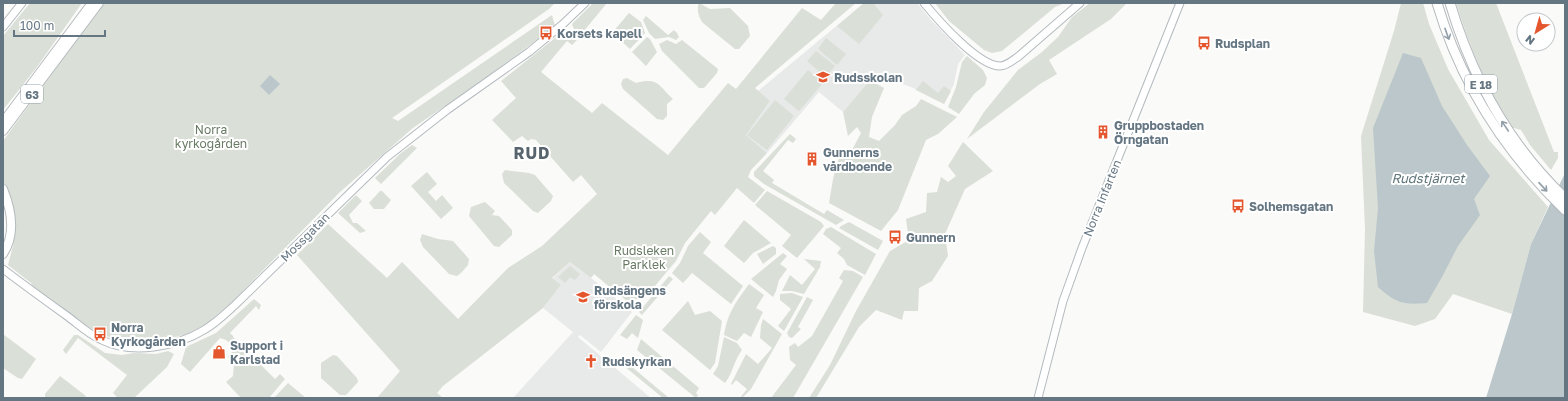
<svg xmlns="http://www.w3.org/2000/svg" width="1568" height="401" font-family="'Golos Text',sans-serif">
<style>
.built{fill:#e8e9e9}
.green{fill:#dadfd7}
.water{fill:#bbc7cb}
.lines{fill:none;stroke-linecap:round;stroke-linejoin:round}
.secondary-casing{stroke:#b3babf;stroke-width:9}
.primary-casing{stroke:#b5babe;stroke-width:10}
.highway-casing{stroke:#b4b9bd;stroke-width:11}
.secondary{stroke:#fff;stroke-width:7}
.primary{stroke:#fff;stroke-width:8}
.highway{stroke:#fff;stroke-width:9}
.oneway{stroke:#939fa8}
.labels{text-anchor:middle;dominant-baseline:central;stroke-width:4;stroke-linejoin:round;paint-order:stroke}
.shield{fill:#fff;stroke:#939fa8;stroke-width:1}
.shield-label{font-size:11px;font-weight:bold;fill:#657683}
.poi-label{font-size:12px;font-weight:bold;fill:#657683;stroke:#fff;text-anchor:start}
.park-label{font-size:12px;fill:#687a64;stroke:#fff}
.street-label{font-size:12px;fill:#657683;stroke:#fff}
.water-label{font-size:13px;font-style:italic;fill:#60757c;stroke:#fff}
.district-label{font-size:16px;font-weight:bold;letter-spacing:1px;fill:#57646e;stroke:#fff}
</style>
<rect width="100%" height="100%" fill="#fafaf8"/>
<path class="built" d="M 864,3 L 917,3 L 932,21 L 965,55 L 958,64 L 954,84 L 944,104 L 911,87 L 875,74 L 843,112 L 819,92 L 767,153 L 746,135 L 770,101 L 758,91 Z
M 570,262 L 591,278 L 632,312 L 601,352 L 580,335 L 578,337 L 651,398 L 513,398 L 573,332 L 543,308 L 561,285 L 552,279 Z"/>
<path class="green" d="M 30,3 L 82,3 L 37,67 L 3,110 L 3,36 Z
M 103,3 L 555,3 L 549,9 L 392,118 L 398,121 L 552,15 L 555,26 L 491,74 L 413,128 L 340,192 L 231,303 L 206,324 L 187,334 L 156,342 L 136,341 L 109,337 L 82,324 L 34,289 L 31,283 L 8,265 L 14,242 L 14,212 L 3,184 L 3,141 Z
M 593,3 L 607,3 L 583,32 C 576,33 574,30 572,24 Z
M 699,3 L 710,9 L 730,8 L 748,26 L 750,36 L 739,49 L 735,49 L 703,23 C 699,18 696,9 699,3 Z
M 836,3 L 856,3 L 755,88 L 770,101 L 746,135 L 767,153 L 751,170 L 748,177 L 765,190 L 754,203 L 737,188 L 715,215 L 711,211 L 685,243 L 676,261 L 644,299 L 635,299 L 632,303 L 628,302 L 594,274 L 591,278 L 570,262 L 552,278 L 561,285 L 543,308 L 443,386 L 437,393 L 443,398 L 377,398 L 400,371 L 297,255 L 328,224 L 387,278 L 402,262 L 458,319 L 508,268 L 542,246 L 597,194 L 581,175 L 573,182 L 536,140 L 531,139 L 528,141 L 522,136 L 513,142 L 492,120 L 516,98 L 501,81 L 565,30 L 577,40 L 572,45 L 567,41 L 541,72 L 592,113 L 602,103 L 668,155 L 728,83 L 736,89 L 802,8 L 821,20 Z
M 864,3 L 873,3 L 883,15 L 859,44 L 837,26 Z
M 935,3 L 1065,3 L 1055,7 L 1002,51 L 992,53 L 984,50 L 949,21 Z
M 1090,3 L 1127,3 L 1111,19 L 1049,60 L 1057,74 L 1040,84 L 967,139 L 984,112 L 1018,70 L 1042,52 L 1058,37 L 1072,17 Z
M 1401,3 L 1423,3 L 1429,24 L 1448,69 L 1489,140 L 1548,207 L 1531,244 L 1512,314 L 1453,294 L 1435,319 L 1415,326 L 1363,312 L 1365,229 L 1361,136 L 1394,31 Z
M 1456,3 L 1496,3 L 1554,152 L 1558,152 L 1558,158 L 1551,170 L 1530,145 L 1521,130 L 1510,127 C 1486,87 1470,48 1456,3 Z
M 629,13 L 641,22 L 645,33 L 630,49 L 612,33 Z
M 646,16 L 668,35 L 674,30 L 677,33 L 679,37 L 676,40 L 669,37 L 655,39 L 649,33 L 643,20 Z
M 647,37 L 650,39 L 657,52 L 646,66 L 632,52 Z
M 826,38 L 846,54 L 837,65 L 818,49 Z
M 667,40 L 676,44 L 682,40 L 718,69 L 717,73 L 704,88 L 699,88 L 662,51 L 659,44 Z
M 816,51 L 835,66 L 826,77 L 807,61 Z
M 967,56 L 983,70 L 987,78 L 985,85 L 974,94 L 959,114 L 948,107 L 956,87 L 962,62 Z
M 808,70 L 823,83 L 799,111 L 784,99 Z
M 627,78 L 636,83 C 658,77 658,85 673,99 L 667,104 L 667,116 L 663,120 L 657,119 L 623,89 L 621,84 L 623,79 Z
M 870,80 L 884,88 L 872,117 L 869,137 L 879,141 L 895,125 L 902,115 L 916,106 L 921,99 L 957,117 L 938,134 L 926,140 L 898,210 L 881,231 L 829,203 L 833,179 L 839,158 L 851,152 L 861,133 L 857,127 L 848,136 L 843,112 Z
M 923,81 L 938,93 L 944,86 L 951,91 L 944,104 L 916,90 Z
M 775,100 L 794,116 L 767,150 L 747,135 Z
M 790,134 L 796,139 L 793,143 L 788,140 L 763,171 L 774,180 L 772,183 L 824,214 L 827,210 L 844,220 L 836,225 L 764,184 L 754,176 L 754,172 Z
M 963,142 L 993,171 L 965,189 L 945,234 L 948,256 L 932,281 L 919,288 L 918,311 L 904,311 L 902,320 L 876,310 L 859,327 L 816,398 L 809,398 L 830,365 L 856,311 L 890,251 L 909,240 L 906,219 L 926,212 L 927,193 L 937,192 L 941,177 L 948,182 L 956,176 L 948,166 Z
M 412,145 L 417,148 L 381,184 L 375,178 L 401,153 Z
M 505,170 L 529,173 L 535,175 L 553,196 L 551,201 L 538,213 L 533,211 L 504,183 L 502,174 Z
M 427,172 L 437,184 L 428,192 L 436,201 L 442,195 L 453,208 L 441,219 L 411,186 Z
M 380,191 L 382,191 L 391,200 L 384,209 L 374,209 L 369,203 Z
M 767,191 L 821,222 L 824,226 L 797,258 L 782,246 L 791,235 L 755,205 Z
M 356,195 L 362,201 L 349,215 L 353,223 L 357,223 L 366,231 L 360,233 L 338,213 Z
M 485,202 L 495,211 L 492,215 L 499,216 L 512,230 L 512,235 L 499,247 L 494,246 L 469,216 L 471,207 Z
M 744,220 L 771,243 L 753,253 L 744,263 L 724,246 Z
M 849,222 L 883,241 L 878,250 L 839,228 L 841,226 Z
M 831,227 L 876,254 L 865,275 L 847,265 L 844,259 L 837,253 L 841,248 L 823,234 L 826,229 Z
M 700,232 L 711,242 L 703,253 L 743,286 L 731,304 L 692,273 L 683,283 L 672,273 L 680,263 L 688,246 Z
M 422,234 L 438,239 L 453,241 L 469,259 L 468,265 L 461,273 L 457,276 L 449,274 L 423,247 L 420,240 Z
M 773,246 L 776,248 L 776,254 L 763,264 L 757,254 Z
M 783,253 L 787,256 L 780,264 L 787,269 L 779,280 L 776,291 L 773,297 L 751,279 Z
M 804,259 L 821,261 L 820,267 L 804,294 L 792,291 L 782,291 L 790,275 L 802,285 L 815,269 Z
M 570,266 L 580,274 L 575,280 L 570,277 L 565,283 L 558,277 Z
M 844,270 L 853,271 L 863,277 L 793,398 L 771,398 L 796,365 L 790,360 L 789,347 L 795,343 L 798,347 L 812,336 L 843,281 L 839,278 Z
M 669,276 L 673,279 L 642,315 L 639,312 Z
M 749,284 L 764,295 L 756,308 L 763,312 L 751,337 L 744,333 L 737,341 L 724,335 C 728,312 736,302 749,284 Z
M 792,293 L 803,297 L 784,331 L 778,326 L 791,309 L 780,300 L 780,294 Z
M 807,297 L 813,300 L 798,327 L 801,329 L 792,338 L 789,337 L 787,333 Z
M 254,299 L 261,305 L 259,310 L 256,306 L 230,333 L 233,336 L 233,337 L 275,379 L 280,374 L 285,379 L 269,398 L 259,397 L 241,398 L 226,382 L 233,376 L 234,364 L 228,357 L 235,348 L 226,340 L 220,338 L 190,372 L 181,364 L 186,347 L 216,333 Z
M 688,301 L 695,315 L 710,311 L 722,321 L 715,363 L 710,370 L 662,330 Z
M 636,315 L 643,320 L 638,338 L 632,333 L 627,339 L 620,335 Z
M 763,319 L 782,334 L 751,389 L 742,398 L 740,398 L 747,389 L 736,380 L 732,385 L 731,384 L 746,354 L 758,364 L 772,348 L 760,338 L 761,325 Z
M 3,334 L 36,359 L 22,379 L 18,378 L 3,368 Z
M 74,335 L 78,335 L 105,353 L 122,355 L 134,353 L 156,354 L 168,351 L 174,354 L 167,367 L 134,398 L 118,398 L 113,393 L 127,375 L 78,338 L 66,354 L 63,350 Z
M 724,337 L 737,343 L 742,350 C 734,360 733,373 725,383 L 713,374 L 718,366 Z
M 641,339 L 699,388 L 696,393 L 698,395 L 696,398 L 637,350 Z
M 333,355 L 337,356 L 357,378 L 358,382 L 346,395 L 340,395 L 321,378 L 321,363 Z
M 626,362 L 669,398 L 663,398 L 624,366 Z
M 60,376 L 86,396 L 85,398 L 45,398 L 45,394 Z
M 288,383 L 306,398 L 274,398 Z"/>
<path class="water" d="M 1403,53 L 1421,58 L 1442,106 L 1467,145 L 1490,176 L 1474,199 L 1480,215 L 1458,246 L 1442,277 L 1427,303 C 1402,305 1396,303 1378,287 L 1374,251 L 1378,208 L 1373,128 Z
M 270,75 L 280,84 L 269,95 L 260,86 Z
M 1565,173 L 1565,398 L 1486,398 L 1512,314 L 1531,244 Z"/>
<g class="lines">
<g class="secondary-casing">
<path id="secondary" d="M 924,3 C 938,20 978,66 1000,66 C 1007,66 1013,60 1019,56 L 1080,3
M 3,27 L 22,3
M 3,269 C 24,285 46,301 67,316 C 78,324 89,335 102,340 C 132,355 176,347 204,330 C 216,323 225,314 235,305 L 387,157 L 447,110 L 529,52 L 563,24 L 585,3
M 1038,398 L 1063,301 L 1082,248 L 1180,3"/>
</g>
<g class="primary-casing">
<path id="primary" d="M 3,122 L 92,3
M 3,131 L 99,3
M 3,189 C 12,211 16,234 3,254"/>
</g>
<g class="highway-casing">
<path id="highway" d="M 1437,3 C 1461,84 1504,151 1565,210
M 1450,3 C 1472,77 1509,145 1565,198"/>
</g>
<use href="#secondary" class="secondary"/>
<use href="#primary" class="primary"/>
<use href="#highway" class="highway"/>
</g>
<defs><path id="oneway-shaft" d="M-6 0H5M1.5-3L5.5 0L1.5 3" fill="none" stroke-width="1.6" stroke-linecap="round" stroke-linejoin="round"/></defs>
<g class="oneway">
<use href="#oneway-shaft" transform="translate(1447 34) rotate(70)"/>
<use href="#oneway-shaft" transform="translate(1505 126) rotate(-124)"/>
<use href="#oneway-shaft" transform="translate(1543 187) rotate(47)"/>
</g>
<defs>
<g id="bus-bare" transform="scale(1.08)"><path d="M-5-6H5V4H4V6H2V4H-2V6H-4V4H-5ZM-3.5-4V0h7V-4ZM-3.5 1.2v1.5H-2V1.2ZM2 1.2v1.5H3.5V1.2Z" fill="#e4572e" stroke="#fff" stroke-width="2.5" paint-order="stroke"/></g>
<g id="school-bare" transform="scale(1.08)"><path d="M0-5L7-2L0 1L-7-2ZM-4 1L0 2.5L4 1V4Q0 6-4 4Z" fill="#e4572e" stroke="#fff" stroke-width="2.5" paint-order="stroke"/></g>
<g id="building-bare" transform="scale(1.08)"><path d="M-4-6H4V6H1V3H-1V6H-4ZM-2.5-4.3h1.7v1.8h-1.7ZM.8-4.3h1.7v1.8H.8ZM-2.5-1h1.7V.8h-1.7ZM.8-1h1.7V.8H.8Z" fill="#e4572e" stroke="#fff" stroke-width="2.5" paint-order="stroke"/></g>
<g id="shop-bare" transform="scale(1.08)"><path d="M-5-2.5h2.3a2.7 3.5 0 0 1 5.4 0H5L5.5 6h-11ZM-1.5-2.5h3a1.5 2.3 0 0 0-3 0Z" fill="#e4572e" stroke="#fff" stroke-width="2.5" paint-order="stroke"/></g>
<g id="church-bare" transform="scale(1.08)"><path d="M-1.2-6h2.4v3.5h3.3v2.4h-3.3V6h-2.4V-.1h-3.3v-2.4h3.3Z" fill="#e4572e" stroke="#fff" stroke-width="2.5" paint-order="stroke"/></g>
</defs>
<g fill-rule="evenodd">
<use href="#bus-bare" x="546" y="33"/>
<use href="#bus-bare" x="1204" y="43"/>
<use href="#school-bare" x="823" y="77"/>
<use href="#building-bare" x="1103" y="132"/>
<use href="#building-bare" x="812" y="159"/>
<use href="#bus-bare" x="1238" y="206"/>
<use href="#bus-bare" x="895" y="237"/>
<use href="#school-bare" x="583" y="297"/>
<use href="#bus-bare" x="100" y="334"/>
<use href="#shop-bare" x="219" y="352"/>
<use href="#church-bare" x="591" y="361"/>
</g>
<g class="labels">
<g class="shield">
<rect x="1465" y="75" width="32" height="18" rx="3"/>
<rect x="21" y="85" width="22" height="18" rx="3"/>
</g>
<g class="shield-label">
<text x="1481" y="84">E 18</text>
<text x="32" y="94">63</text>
</g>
<g class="poi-label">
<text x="557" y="33">Korsets kapell</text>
<text x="1215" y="43">Rudsplan</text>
<text x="834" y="77">Rudsskolan</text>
<text x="1114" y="125">Gruppbostaden<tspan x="1114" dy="14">Örngatan</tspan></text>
<text x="823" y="152">Gunnerns<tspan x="823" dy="14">vårdboende</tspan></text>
<text x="1249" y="206">Solhemsgatan</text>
<text x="906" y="237">Gunnern</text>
<text x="594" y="290">Rudsängens<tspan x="594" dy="14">förskola</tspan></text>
<text x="111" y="327">Norra<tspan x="111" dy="14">Kyrkogården</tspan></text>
<text x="230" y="345">Support i<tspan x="230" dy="14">Karlstad</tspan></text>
<text x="602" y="361">Rudskyrkan</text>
</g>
<g class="park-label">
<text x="211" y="129">Norra<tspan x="211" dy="14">kyrkogården</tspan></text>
<text x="644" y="250">Rudsleken<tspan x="644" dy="14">Parklek</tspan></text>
</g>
<g class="street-label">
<text transform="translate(1102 198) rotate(-68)">Norra Infarten</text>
<text transform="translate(305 237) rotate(-45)">Mossgatan</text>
</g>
<g class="water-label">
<text x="1428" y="178">Rudstjärnet</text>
</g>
<g class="district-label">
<text x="532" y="153">RUD</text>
</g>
</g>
<rect width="1568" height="401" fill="none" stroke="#657683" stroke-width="8"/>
<g transform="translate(1536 32) rotate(217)"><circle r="19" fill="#ffffff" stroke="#c1c8cd"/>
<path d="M0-3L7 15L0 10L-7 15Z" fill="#e4572e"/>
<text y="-6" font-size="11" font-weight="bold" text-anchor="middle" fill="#657683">N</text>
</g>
<path d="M14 30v6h91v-6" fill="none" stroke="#657683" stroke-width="2"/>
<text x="20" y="30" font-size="12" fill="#657683" stroke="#ffffff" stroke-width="3" paint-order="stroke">100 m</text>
</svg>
